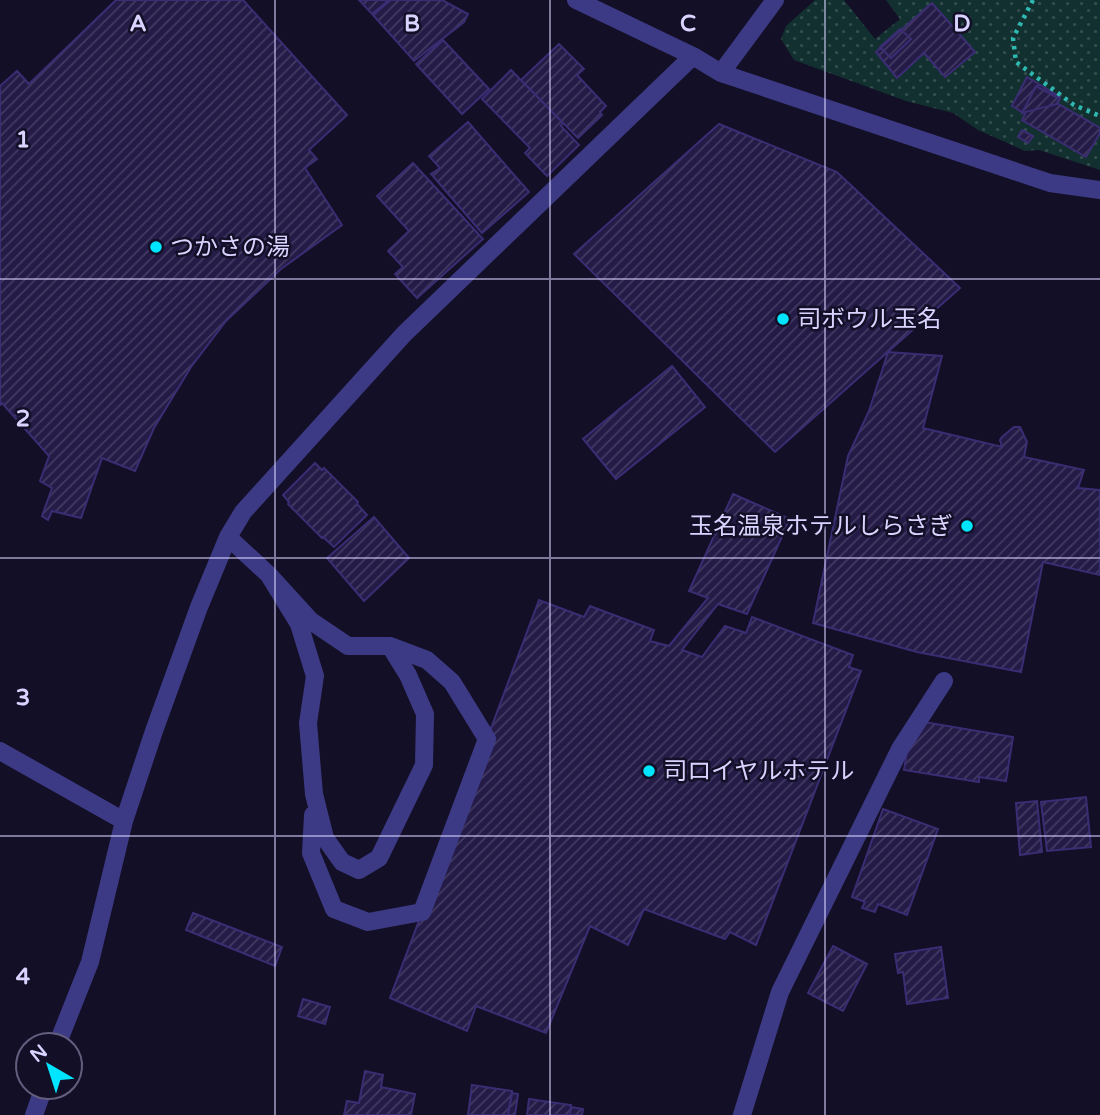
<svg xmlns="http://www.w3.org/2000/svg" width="1100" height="1115" font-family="'Varela Round','Noto Sans JP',sans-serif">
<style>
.park{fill:url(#park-dots)}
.building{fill:url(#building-hatch);stroke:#3b2d73;stroke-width:2}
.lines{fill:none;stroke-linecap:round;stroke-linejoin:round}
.path{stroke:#2fb8b0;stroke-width:4.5;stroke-dasharray:3.5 5;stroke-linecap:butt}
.minor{stroke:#3d3a85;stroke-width:18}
.grid{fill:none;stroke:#d9d4ff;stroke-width:2;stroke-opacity:0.55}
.poi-dot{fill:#00e5ff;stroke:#130f26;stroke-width:2.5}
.labels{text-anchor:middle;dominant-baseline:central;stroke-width:5;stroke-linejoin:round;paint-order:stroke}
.poi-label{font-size:24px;fill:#d9d4ff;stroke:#130f26;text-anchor:start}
.grid-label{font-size:23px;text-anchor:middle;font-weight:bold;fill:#d9d4ff;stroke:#130f26;stroke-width:5;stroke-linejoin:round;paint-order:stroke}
</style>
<defs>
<pattern id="park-dots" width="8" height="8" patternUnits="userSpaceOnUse" patternTransform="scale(1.75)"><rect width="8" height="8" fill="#12302f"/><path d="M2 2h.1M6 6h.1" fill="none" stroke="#344d4e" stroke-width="1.8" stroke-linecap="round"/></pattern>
<pattern id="building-hatch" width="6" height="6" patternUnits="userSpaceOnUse" patternTransform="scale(1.75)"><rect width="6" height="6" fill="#241b47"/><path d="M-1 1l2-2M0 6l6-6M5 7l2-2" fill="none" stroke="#433b63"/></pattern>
</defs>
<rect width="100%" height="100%" fill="#130f26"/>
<path class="park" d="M 815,0 L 844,0 L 875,39 L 900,19 L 886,0 L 1100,0 L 1100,170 L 1039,150 L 1025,151 L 978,130 L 953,113 L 906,101 L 794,60 L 781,39 L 786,26 Z"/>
<path class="building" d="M 116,0 L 243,0 L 347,115 L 309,150 L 317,159 L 305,168 L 342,225 L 281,269 L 226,321 L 191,367 L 154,428 L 135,471 L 102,458 L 81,518 L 52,511 L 48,520 L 42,516 L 52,488 L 40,481 L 49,456 L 2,403 L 0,405 L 0,86 L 17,71 L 29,84 Z
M 359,0 L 389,0 L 372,14 Z
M 391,0 L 442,0 L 468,14 L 464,22 L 414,61 L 373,15 Z
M 932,3 L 975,52 L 945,77 L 924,53 L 897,78 L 876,52 Z
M 900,29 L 911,39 L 891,58 L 880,47 Z
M 443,40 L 489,89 L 462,114 L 416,64 Z
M 559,44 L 584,69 L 577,75 L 606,106 L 600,112 L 602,115 L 578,138 L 521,80 Z
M 511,70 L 563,123 L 561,126 L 579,145 L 547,176 L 525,153 L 530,148 L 482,99 Z
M 1027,77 L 1060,97 L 1057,103 L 1100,128 L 1100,133 L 1086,157 L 1022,120 L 1025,114 L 1012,106 Z
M 1036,86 L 1060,99 L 1057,104 L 1022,113 Z
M 468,122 L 529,192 L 482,233 L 431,174 L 440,168 L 429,156 Z
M 719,124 L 837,172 L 960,288 L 775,452 L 574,254 Z
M 1022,130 L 1033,136 L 1028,143 L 1018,137 Z
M 413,163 L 483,239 L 417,298 L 395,274 L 403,267 L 388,251 L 409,231 L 377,196 Z
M 888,352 L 942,356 L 923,428 L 1002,447 L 1000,440 L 1002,437 L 1014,427 L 1020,427 L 1027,442 L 1024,457 L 1084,470 L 1078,488 L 1100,490 L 1100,575 L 1043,562 L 1021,672 L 917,652 L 813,623 L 848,456 L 869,411 Z
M 672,366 L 705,407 L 616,479 L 583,439 Z
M 315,463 L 322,470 L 324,468 L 358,502 L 357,504 L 367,515 L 334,547 L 323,537 L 322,538 L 288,504 L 289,502 L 283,495 Z
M 733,494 L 790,519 L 747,614 L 718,604 L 682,650 L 702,657 L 725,626 L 746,633 L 752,617 L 853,655 L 849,667 L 861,671 L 756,945 L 730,932 L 725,939 L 644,909 L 628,945 L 590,926 L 546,1033 L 476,1006 L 467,1031 L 390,998 L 539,600 L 584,617 L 590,606 L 654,630 L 650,641 L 669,646 L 708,598 L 689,591 Z
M 374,517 L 409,558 L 364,601 L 327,558 Z
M 912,720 L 1013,737 L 1006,781 L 979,777 L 979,782 L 904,770 Z
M 1086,797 L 1091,847 L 1047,851 L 1041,802 Z
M 1037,801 L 1042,852 L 1020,855 L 1016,803 Z
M 883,809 L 938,829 L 907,915 L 878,904 L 875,912 L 862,908 L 865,902 L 852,897 Z
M 193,913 L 282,947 L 275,966 L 186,930 Z
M 833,946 L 867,964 L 843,1011 L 808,993 Z
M 941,947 L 948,998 L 907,1004 L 903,972 L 898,973 L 895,954 Z
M 303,999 L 330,1007 L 325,1024 L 298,1016 Z
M 365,1071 L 383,1075 L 381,1087 L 415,1094 L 411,1115 L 344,1115 L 347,1101 L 359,1103 Z
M 472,1085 L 512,1091 L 508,1115 L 468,1115 Z
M 512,1093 L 518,1094 L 515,1115 L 508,1115 Z
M 529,1099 L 571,1105 L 570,1115 L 527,1115 Z
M 571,1107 L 583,1109 L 582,1115 L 570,1115 Z"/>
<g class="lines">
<path class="path" d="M 1033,0 L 1013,38 L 1016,62 L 1074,105 L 1100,116"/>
<path class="minor" d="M 576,0 L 693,56 L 721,73 L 1050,183 L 1100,190
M 721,73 L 775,0
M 228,537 L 269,575 L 311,621 L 348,646 L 390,646 L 408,675 L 425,714 L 424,765 L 379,858 L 359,870 L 342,862 L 325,838 L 314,794 L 308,723 L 315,676 L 299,624 L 269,575
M 0,751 L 124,821
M 313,815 L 311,853 L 334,909 L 368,922 L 422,912 L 487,739 L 452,682 L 427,660 L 390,646
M 57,1045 L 90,962 L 124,821 L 154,731 L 199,607 L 228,537 L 243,512 L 404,334 L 693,56
M 34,1115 L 44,1087
M 742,1115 L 780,992 L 900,749 L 944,681"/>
</g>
<path class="grid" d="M 275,0 L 275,1115M 550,0 L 550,1115M 825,0 L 825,1115M 0,279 L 1100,279M 0,558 L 1100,558M 0,836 L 1100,836"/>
<g class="poi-dot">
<circle cx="156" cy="247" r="7"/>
<circle cx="783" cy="319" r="7"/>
<circle cx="967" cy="526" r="7"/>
<circle cx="649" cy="771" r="7"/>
</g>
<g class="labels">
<g class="poi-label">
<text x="170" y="247">つかさの湯</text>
<text x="797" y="319">司ボウル玉名</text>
<text x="953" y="526" text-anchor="end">玉名温泉ホテルしらさぎ</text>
<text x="663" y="771">司ロイヤルホテル</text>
</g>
</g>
<g class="grid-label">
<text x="138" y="31">A</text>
<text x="412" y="31">B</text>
<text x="688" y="31">C</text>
<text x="962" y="31">D</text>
<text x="23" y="147">1</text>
<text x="23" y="426">2</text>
<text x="23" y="705">3</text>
<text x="23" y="984">4</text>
</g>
<g transform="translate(49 1066) rotate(321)"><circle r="33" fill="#130f26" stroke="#625e7d" stroke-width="2"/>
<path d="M0-5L12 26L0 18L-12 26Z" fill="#00e5ff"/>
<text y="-10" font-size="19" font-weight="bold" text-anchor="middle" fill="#d9d4ff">N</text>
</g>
</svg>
